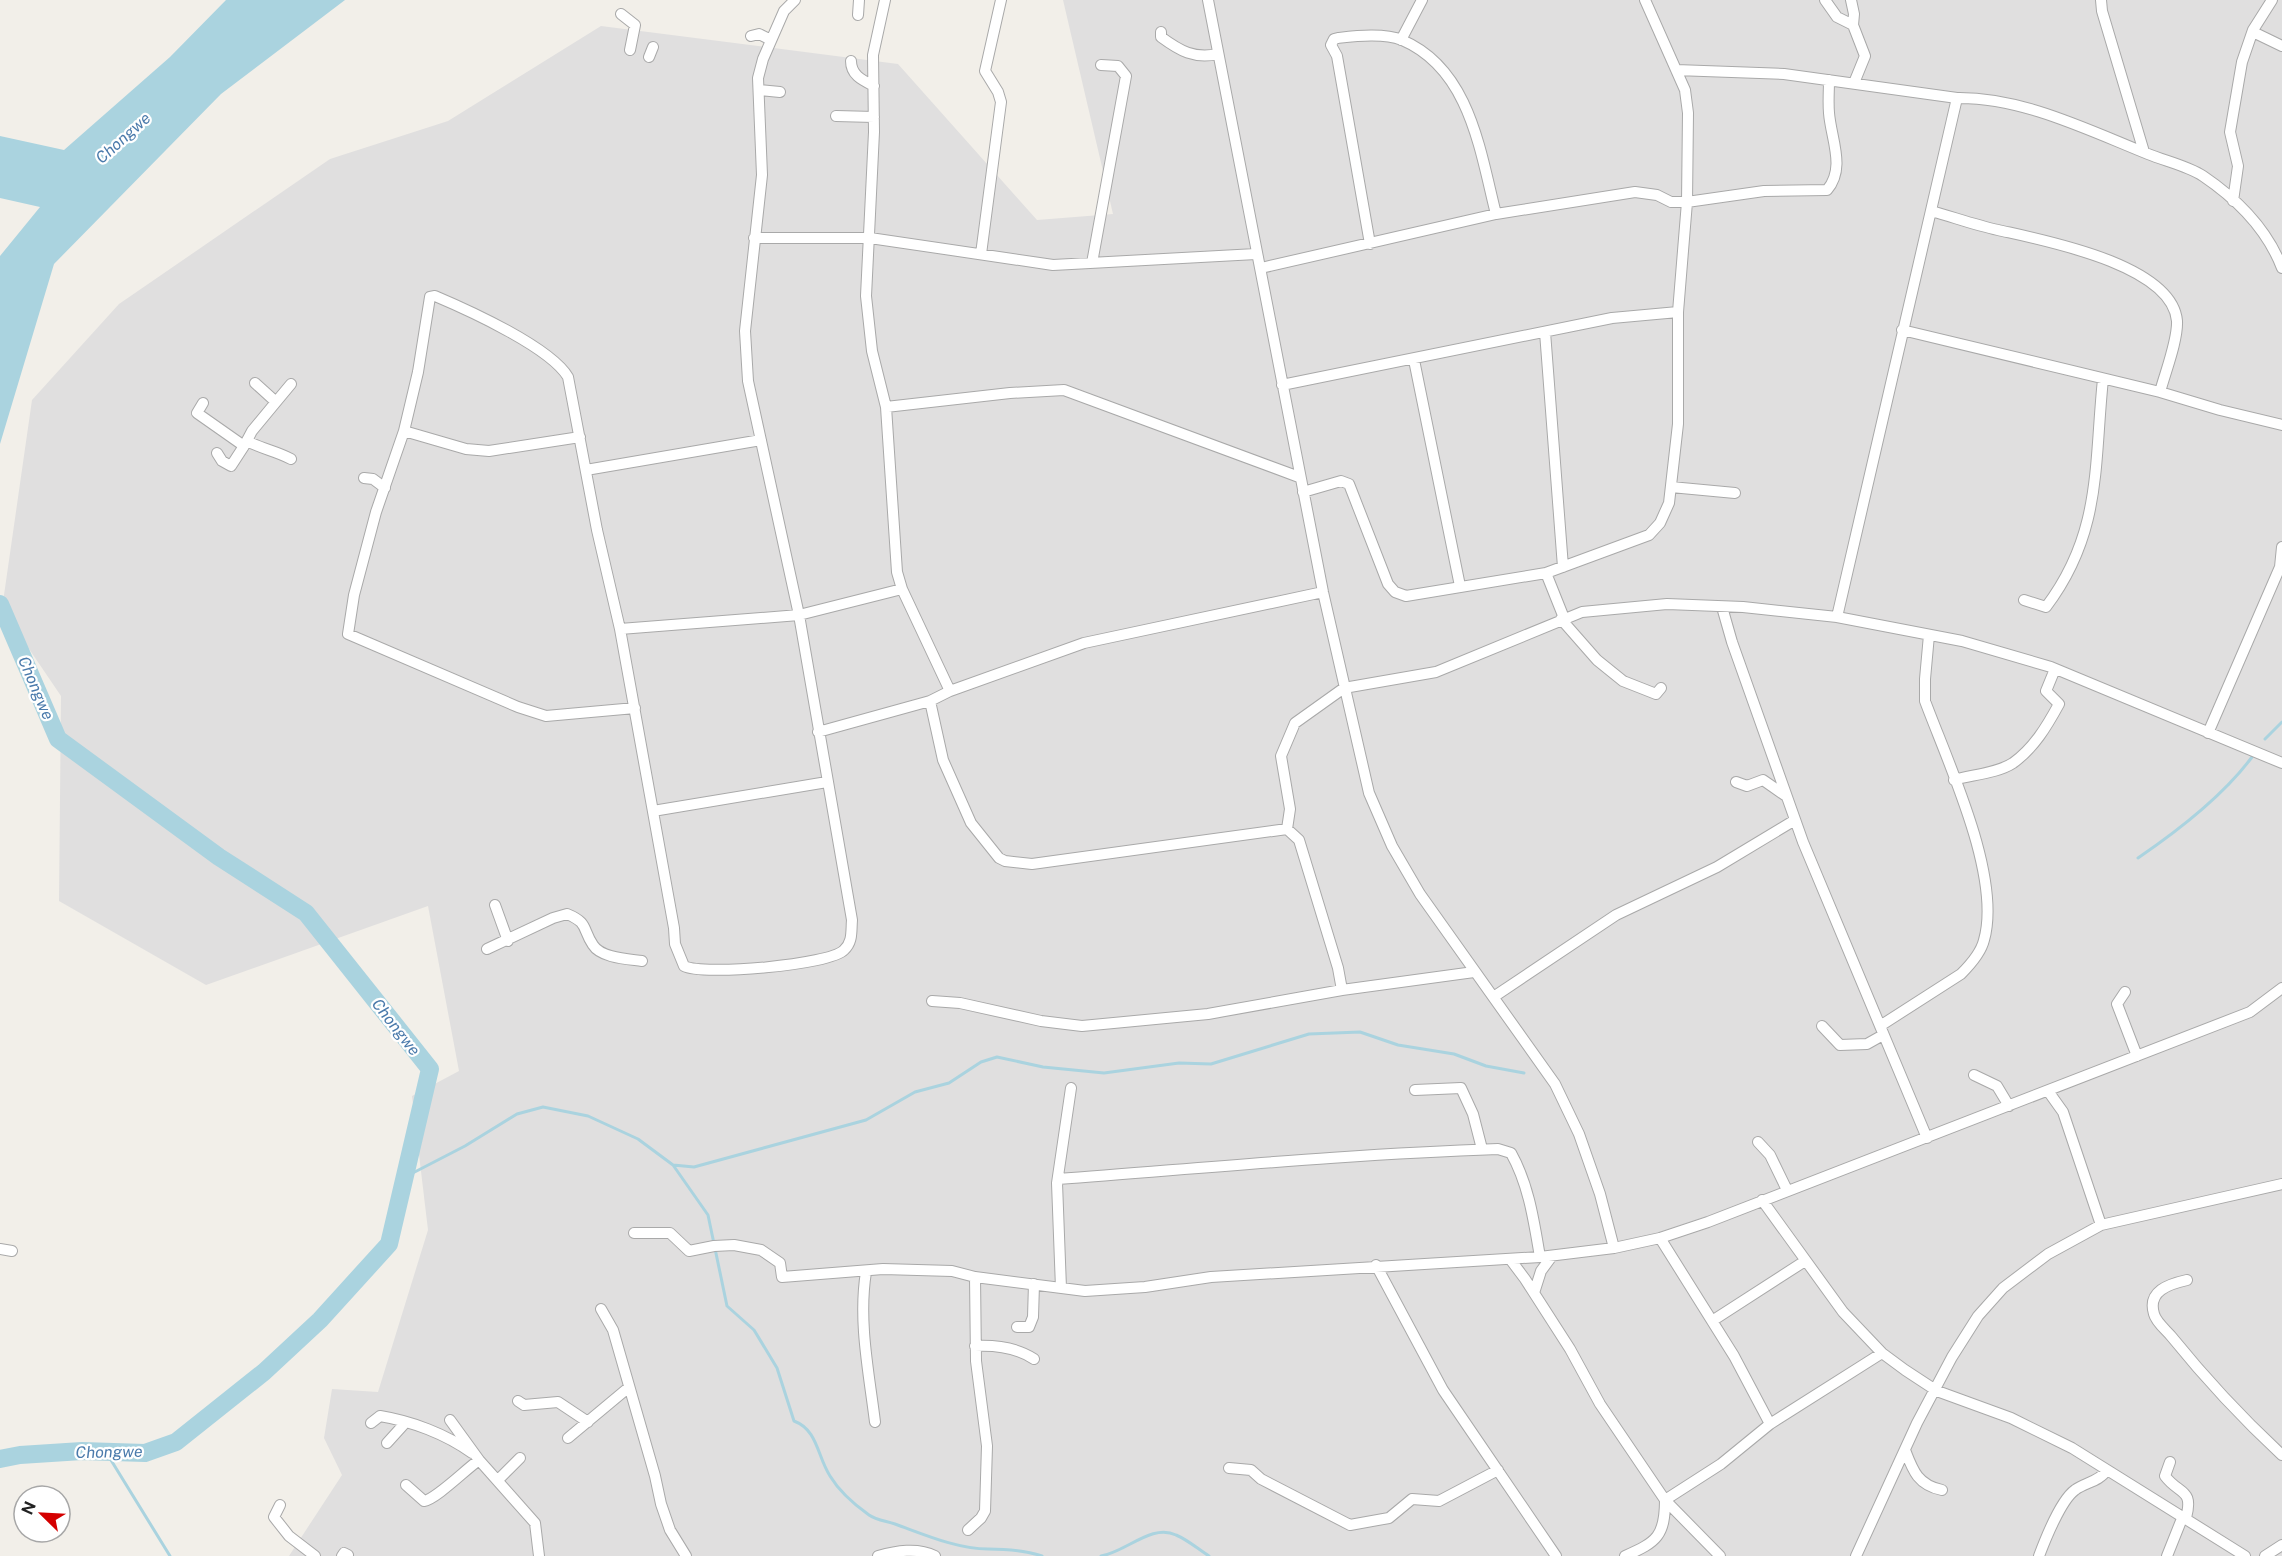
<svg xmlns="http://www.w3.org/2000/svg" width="2282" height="1556" font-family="'Public Sans',sans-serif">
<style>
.residential{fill:#e0dfdf}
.water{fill:#aad3df}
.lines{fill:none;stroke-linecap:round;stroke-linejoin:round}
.stream{stroke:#aad3df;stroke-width:3}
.river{stroke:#aad3df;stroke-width:18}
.street-casing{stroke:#a9a9a9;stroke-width:12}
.street{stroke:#fff;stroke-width:10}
.labels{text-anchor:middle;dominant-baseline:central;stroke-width:4.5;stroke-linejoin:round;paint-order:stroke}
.water-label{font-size:16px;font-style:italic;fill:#4a7aab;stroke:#fff}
</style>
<rect width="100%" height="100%" fill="#f2efe9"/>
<path class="residential" d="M 1063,0 L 2282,0 L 2282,1556 L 289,1556 L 342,1475 L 324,1438 L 332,1389 L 378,1392 L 428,1230 L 412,1096 L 459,1071 L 428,906 L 206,985 L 59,901 L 61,696 L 2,609 L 32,400 L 119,304 L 330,159 L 448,121 L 601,26 L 898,64 L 1037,220 L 1113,214 Z"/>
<path class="water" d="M 226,0 L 345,0 L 221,94 L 54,264 L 0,444 L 0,256 L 40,207 L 0,198 L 0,136 L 64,150 L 170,57 Z"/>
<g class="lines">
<path class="stream" d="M 2265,739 L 2282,722
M 2138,858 C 2176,832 2224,795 2252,757
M 673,1165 L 694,1167 L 866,1120 L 915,1092 L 949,1083 L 981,1062 L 997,1057 L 1043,1067 L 1104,1073 L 1179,1063 L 1211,1064 L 1309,1034 L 1360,1032 L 1398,1045 L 1454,1054 L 1486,1066 L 1524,1073
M 405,1177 L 465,1146 L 517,1114 L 543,1107 L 588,1116 L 638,1139 L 673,1165 L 708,1215 L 727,1306 L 754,1330 L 777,1368 L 794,1421 C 818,1430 817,1456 830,1476 C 839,1491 855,1505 869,1515 C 876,1520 886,1521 895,1524 C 923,1534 957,1549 988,1549 C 1006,1549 1024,1550 1042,1556
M 106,1452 L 170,1556
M 1101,1556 C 1126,1552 1152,1523 1176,1535 C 1188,1540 1198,1549 1209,1556"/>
<path class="river" d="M 0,604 L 58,739 L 219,857 L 306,913 L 430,1069 L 389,1244 L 320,1320 L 264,1372 L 176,1442 L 145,1453 L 82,1451 L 20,1455 L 0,1459"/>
<g class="street-casing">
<path id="street" d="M 885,0 L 873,55 L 874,132 L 866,296 L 872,351 L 886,407 L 897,572 L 902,589 L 950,691
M 1208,0 L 1323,592 L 1369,793 L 1392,846 L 1420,894 L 1555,1084 L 1579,1134 L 1600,1194 L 1614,1248
M 1825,0 L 1837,17 L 1853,25
M 1851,0 L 1854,14 L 1853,25 L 1865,56 L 1854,83
M 2101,0 L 2102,11 L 2144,152
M 621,14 L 635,25 L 630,50
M 858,15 L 859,0
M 1161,32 L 1161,37 C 1180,51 1194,59 1218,54
M 2253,32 L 2282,46
M 751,36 L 759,34 L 771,40
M 1401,40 L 1422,0
M 649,57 L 653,47
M 851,61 C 851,75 862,80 874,86
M 1676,70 L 1784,74 L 1957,98
M 759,90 L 780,92
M 836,116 L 874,117
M 2233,201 L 2238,166 L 2230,132 L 2242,62 L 2253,30 L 2272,0
M 1931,211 C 1953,217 1975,225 1998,230 C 2042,240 2172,264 2177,321 C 2178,340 2165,373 2160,392
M 754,238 L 870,238 L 1053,265 L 1256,254
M 1370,244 L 1337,56 L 1331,45 L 1334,39 L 1338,38 C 1357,36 1384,33 1402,40 C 1470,69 1480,151 1496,214
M 981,254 L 1001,102 L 998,92 L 985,71 L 1001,0
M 1092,263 L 1126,76 L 1118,66 L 1101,65
M 1261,268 L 1496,214 L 1635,192 L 1657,195 L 1671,202 L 1687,202 L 1764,191 L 1827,190 C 1846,168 1831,139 1829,113 C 1828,102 1829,91 1829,80
M 1902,330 L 2160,392 L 2220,410 L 2282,425
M 1545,332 L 1563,567
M 1414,360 L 1460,586
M 255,383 L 276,402 L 291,384
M 1282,385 L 1612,318 L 1678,312
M 203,403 L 197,413 L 244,446 L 252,431 L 276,402
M 886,407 L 1010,393 L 1064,390 L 1299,477
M 404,431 L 466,449 L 489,451 L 580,437
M 247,441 C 262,449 276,451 291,459
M 217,453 L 222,461 L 231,466 L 244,446
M 586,470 L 761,440
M 364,478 L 373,479 L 385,488
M 1671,487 L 1735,493
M 1303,492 L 1341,481 L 1349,484 L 1388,584 L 1395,592 L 1406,596 L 1546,573 L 1649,535 L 1660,523 L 1669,503 L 1678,424 L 1678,312 L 1687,202 L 1688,113 L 1685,90 L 1645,0
M 1546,573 L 1564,618
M 2024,600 L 2046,607 C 2102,533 2094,465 2103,379
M 1722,607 L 1732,642 L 1803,842 L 1927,1138
M 1837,617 L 1957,98 C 2022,97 2088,130 2148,154 C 2165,161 2188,166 2203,176 C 2237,199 2267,229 2282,268
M 1561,619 L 1597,660 L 1623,681 L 1656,694 L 1661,688
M 620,629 L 799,615 L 902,589
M 930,701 L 950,691 L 1084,643 L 1323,592
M 635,708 L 546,716 L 518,707 L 348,634 L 354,595 L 376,512 L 404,431 L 418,372 L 430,297 L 435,296 C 468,310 550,347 568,377 L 597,530 L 620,629 L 674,928 L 675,944 L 684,966 C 703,976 830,965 844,950 C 853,942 851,931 852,920 L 799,615 L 748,381 L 745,331 L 762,175 L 758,78 L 763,59 L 784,11 L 795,0
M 818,732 L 930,701 L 943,760 L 971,823 L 999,858 L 1005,861 L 1032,864 L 1287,829 L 1299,840 L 1338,968 L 1342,990
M 2208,733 L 2280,567 L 2282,547
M 1954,780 C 1971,775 1998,773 2013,763 C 2034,748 2047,726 2059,704 L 2046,691 L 2055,669
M 1736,782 L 1747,786 L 1763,780 L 1786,796
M 653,811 L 827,782
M 1287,829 L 1290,809 L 1281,756 L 1295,723 L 1344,688 L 1436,672 L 1582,612 L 1667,604 L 1743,607 L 1837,617 L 1962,641 L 2051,667 L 2282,763
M 495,905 L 508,941
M 487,949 L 553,918 L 567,914 C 589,923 582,929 593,945 C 601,958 628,959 642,961
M 2125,992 L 2117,1004 L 2137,1056
M 1495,996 L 1616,915 L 1717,867 L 1795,820
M 932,1001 L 960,1003 L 1041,1021 L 1082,1026 L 1208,1014 L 1342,990 L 1474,972
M 1822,1026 L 1840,1045 L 1867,1044 L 1883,1035
M 1880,1026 L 1961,974 C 1970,965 1981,953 1984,940 C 2002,877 1948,763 1925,701 L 1925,679 L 1929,635
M 1974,1075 L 1997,1086 L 2009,1106
M 1415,1090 L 1461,1088 L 1473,1114 L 1482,1149
M 2048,1091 L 2063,1112 L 2101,1225
M 1758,1142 L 1770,1155 L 1787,1190
M 1058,1179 C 1205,1168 1351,1154 1498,1149 L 1511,1153 C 1529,1185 1534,1222 1540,1257
M 1762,1200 L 1843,1312 L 1882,1353 L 1905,1370 L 1937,1391 L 2011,1418 L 2072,1448 L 2245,1556
M 634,1233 L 670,1233 L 689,1251 L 714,1246 L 734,1245 L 761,1250 L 780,1263 L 782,1277 L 883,1269 L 952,1271 L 975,1277 L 1085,1291 L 1145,1287 L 1211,1277 L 1540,1257 L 1614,1248 L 1660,1238 L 1708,1222 L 2250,1012 L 2282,988
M 1660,1238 L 1734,1356 L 1770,1424
M 0,1249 L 12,1251
M 1510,1259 L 1525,1279 L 1570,1349 L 1600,1404 L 1665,1500 L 1720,1556
M 1376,1265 L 1443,1390 L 1556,1556
M 866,1272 C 858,1321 869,1373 875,1422
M 2187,1280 C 2169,1284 2147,1291 2154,1314 C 2156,1322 2166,1330 2171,1336 C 2205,1378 2243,1419 2282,1455
M 1061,1288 L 1057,1183 L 1071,1088
M 1534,1293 L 1541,1271 L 1552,1256
M 601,1309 L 613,1330 L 655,1476 L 661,1504 L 670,1530 L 686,1556
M 1712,1321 L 1805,1261
M 1017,1327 L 1029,1327 L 1033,1317 L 1034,1284
M 975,1346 C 996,1345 1016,1347 1034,1359
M 518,1401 L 524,1405 L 558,1402 L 588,1422
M 450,1420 L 479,1460 L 535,1523 L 539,1556
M 371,1423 L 380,1416 C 411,1421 446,1434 472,1453
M 568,1438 L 628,1388
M 387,1443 L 406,1422
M 1905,1450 C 1913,1471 1918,1485 1942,1490
M 2170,1462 L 2165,1476 C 2179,1495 2194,1488 2186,1518
M 1229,1468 L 1251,1470 L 1261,1479 L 1350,1525 L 1389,1518 L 1412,1499 L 1439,1501 L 1498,1470
M 498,1480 L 520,1458
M 406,1485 L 424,1501 C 436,1499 465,1470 479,1460
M 1665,1500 L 1721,1464 L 1770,1424 L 1882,1353
M 280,1505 L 274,1517 L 289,1536 L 315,1556
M 968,1530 L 981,1518 L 985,1511 L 987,1446 L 976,1361 L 975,1277
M 342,1556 L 344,1553 L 348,1555
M 878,1556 C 896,1551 917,1547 935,1556
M 1625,1556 C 1657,1542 1665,1536 1665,1500
M 1856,1556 L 1917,1423 L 1952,1357 L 1978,1316 L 2003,1288 L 2048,1254 L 2101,1225 L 2282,1184
M 2039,1556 C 2045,1540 2061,1500 2075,1490 C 2084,1483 2100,1481 2106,1471
M 2167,1556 L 2183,1516
M 2265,1556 L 2282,1545"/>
</g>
<use href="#street" class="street"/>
</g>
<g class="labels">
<g class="water-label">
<text transform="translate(123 138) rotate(-42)">Chongwe</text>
<text transform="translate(36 688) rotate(67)">Chongwe</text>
<text transform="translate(396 1027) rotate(52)">Chongwe</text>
<text transform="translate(109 1452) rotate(-1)">Chongwe</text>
</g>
</g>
<g transform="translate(42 1514) rotate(294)"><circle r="28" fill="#ffffff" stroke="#a7a7a7" stroke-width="1.5"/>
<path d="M0-4.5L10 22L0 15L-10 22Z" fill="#d40000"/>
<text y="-9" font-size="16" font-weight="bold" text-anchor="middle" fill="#222222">N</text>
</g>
</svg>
